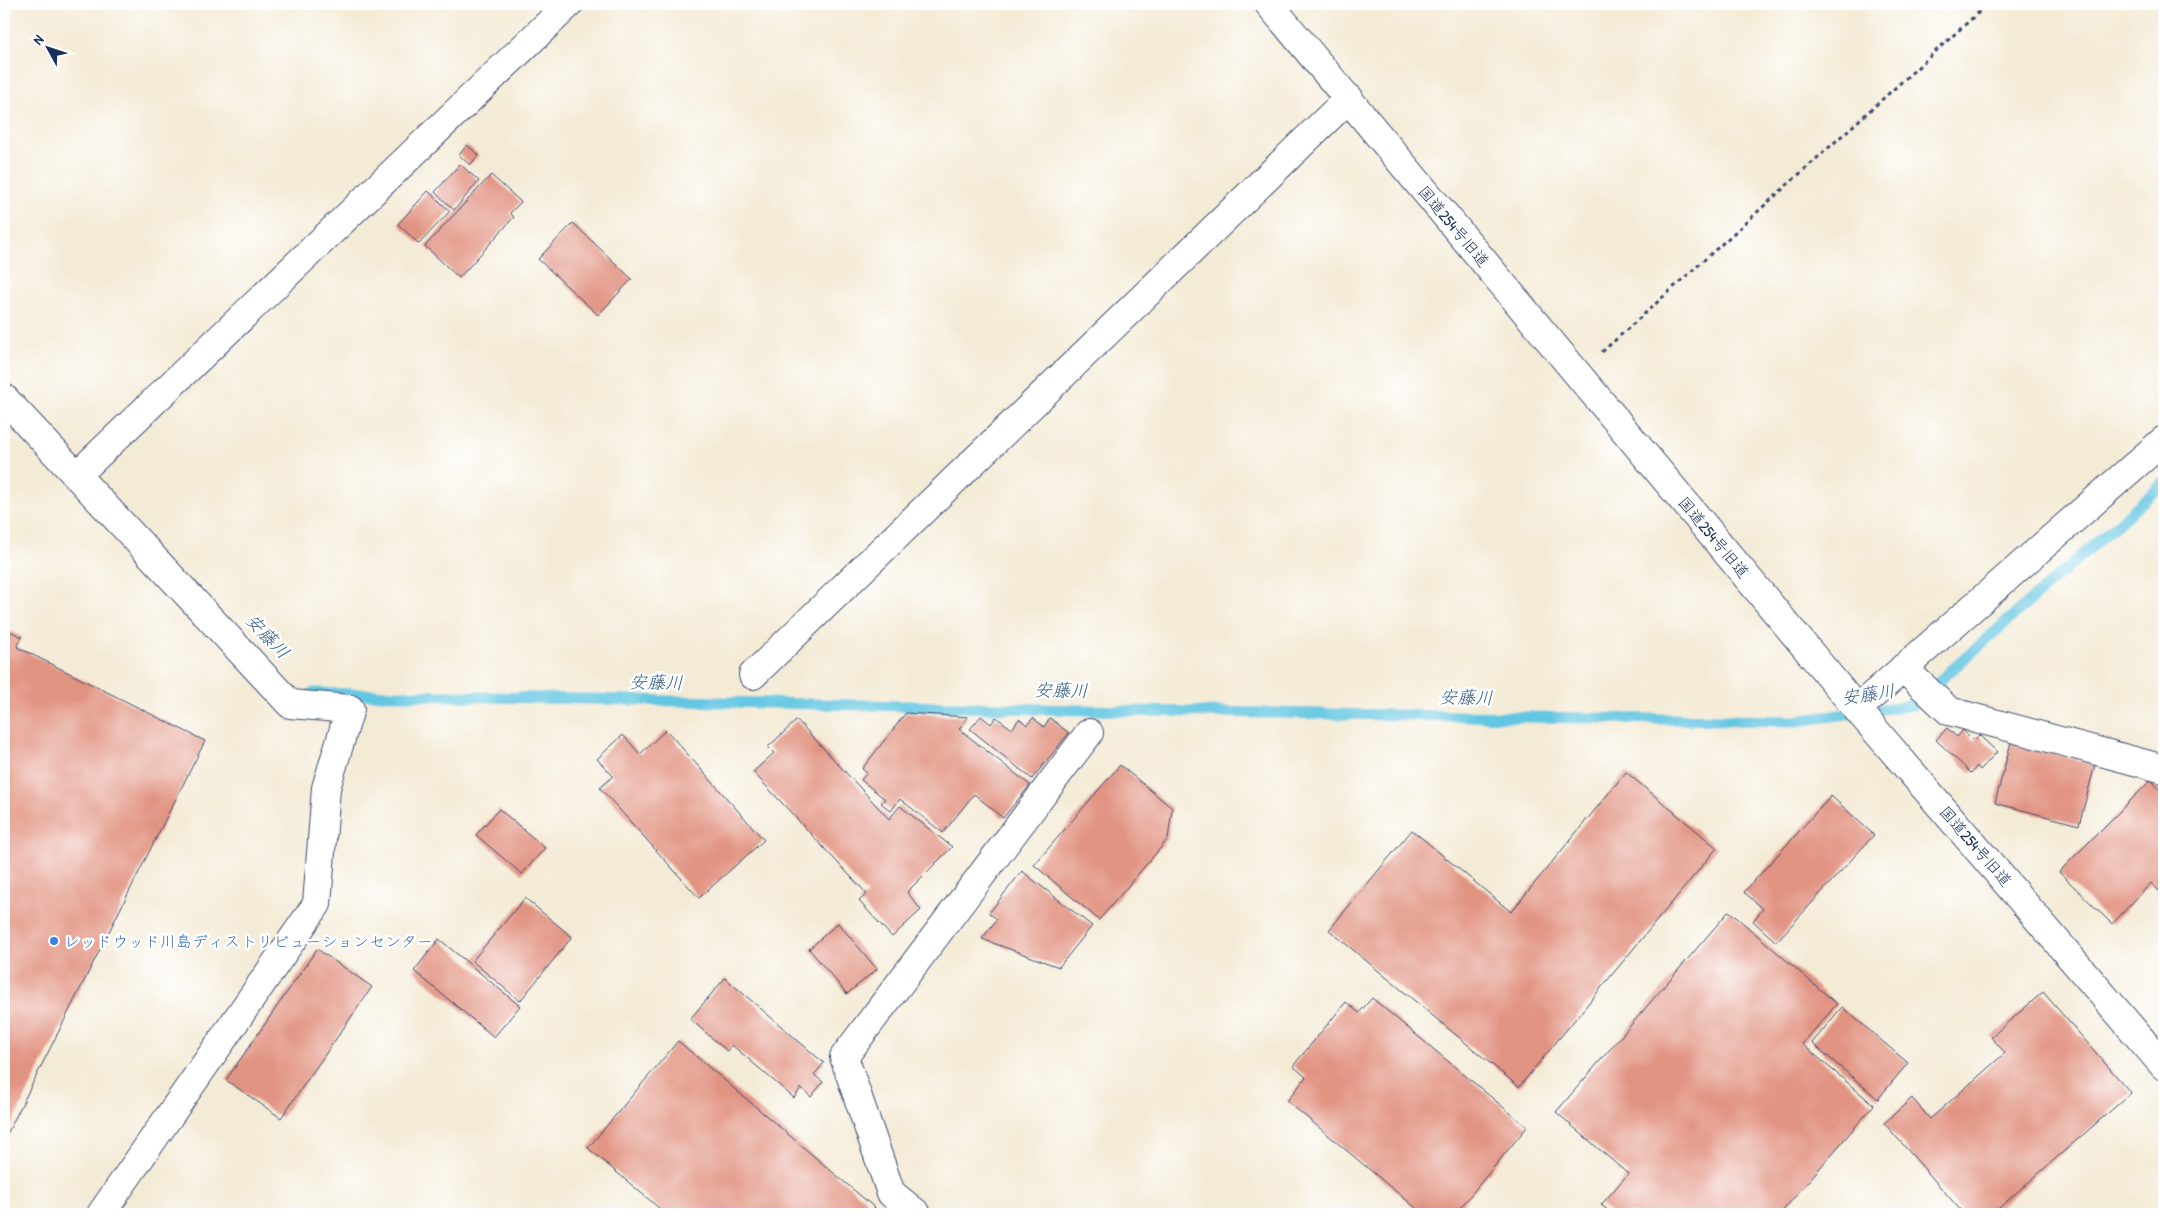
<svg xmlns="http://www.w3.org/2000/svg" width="2168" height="1218" font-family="'Patrick Hand','Klee One',sans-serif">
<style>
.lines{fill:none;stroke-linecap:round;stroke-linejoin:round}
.stream{stroke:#64c6e2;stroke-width:11}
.building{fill:#e29483}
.minor-casing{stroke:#3c4b70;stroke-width:30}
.tertiary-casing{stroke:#3c4b70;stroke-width:30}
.path{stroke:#3c4b70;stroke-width:3;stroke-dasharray:4 4;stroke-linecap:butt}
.minor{stroke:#fff;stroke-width:28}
.tertiary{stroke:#fff;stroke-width:28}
.shop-dot{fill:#3f7fe0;stroke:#fff;stroke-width:2}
.labels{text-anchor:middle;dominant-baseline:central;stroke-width:5;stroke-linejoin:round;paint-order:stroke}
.street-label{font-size:16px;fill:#1b2f5e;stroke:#fff}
.shop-label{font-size:16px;fill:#366cbe;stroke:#fff;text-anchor:start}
.water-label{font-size:18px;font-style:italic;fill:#315c86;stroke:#fff}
</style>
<rect width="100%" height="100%" fill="#fff"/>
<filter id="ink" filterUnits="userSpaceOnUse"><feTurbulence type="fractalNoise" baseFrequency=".02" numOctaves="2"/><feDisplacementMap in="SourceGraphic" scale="10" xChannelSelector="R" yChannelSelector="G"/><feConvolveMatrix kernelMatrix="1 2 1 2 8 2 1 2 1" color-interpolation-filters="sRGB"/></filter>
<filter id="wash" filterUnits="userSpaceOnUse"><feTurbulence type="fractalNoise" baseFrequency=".0096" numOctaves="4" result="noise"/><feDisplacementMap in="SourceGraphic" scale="20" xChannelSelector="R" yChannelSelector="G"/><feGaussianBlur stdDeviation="1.12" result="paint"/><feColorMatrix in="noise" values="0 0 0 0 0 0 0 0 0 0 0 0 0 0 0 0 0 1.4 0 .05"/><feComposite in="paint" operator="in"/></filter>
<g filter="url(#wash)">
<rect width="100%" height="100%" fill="#f4ebd6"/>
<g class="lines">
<path class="stream" d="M 312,693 L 1132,711 L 1796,721 L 1912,705 L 2164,483"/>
</g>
<g id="blocks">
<path class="building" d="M 467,145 L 479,155 L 470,165 L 459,155 Z
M 460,164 L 479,181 L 454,210 L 435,192 Z
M 491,175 L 521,202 L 510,213 L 514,217 L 459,278 L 425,246 Z
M 428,191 L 450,211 L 419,244 L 398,224 Z
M 573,223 L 632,279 L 598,315 L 538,259 Z
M 4,628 L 22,637 L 17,647 L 205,741 L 4,1140 Z
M 906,713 L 968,717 L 959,729 L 1030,785 L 1003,818 L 974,794 L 943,833 L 900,799 L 891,811 L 881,803 L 885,799 L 861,780 L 867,773 L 862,769 Z
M 981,716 L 991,724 L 996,717 L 1012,729 L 1019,719 L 1027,725 L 1033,718 L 1044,727 L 1050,718 L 1069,733 L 1032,779 L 970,729 Z
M 797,720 L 889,819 L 900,806 L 952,847 L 907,892 L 921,910 L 892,937 L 859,901 L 867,894 L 753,772 L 774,753 L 768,747 Z
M 1947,728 L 1957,737 L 1963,730 L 1974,741 L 1979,735 L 1997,752 L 1980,770 L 1977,766 L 1971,773 L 1936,740 Z
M 666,730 L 764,840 L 699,898 L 600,788 L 613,776 L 597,759 L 623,735 L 640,754 Z
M 2011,742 L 2095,765 L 2079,825 L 1995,803 Z
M 1120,765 L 1172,808 L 1168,839 L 1099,920 L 1034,865 Z
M 1626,772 L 1717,848 L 1519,1087 L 1329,930 L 1412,830 L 1511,912 Z
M 2151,780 L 2164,794 L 2164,896 L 2151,883 L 2112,924 L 2059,872 Z
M 1831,796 L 1874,835 L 1776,942 L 1753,921 L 1763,909 L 1744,892 Z
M 499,809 L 545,848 L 522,874 L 476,835 Z
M 1022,871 L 1092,926 L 1059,967 L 982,939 L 997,919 L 989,913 Z
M 525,898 L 572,937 L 520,1001 L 472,961 Z
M 1729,911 L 1837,1004 L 1802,1044 L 1874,1105 L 1780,1214 L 1613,1214 L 1601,1205 L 1628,1174 L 1556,1112 Z
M 838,923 L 877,969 L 847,994 L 809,949 Z
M 439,939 L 520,1006 L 494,1037 L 414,971 Z
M 317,949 L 372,987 L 281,1118 L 226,1080 Z
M 725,978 L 824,1063 L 814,1075 L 823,1082 L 811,1097 L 801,1088 L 794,1098 L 732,1045 L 727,1051 L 690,1019 Z
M 2043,992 L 2131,1093 L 1992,1214 L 1964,1214 L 1884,1123 L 1912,1098 L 1930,1119 L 2005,1053 L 1991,1037 Z
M 1372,998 L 1527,1127 L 1455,1214 L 1423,1214 L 1287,1101 L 1306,1077 L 1293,1066 L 1346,1002 L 1359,1013 Z
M 1842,1007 L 1908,1063 L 1878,1099 L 1812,1043 Z
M 678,1041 L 875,1208 L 870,1214 L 666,1214 L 588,1148 Z"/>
</g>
</g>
<g filter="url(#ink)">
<use href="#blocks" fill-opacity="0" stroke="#3c4b70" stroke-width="1"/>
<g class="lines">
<g class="minor-casing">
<path id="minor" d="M 4,398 L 290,704 L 350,709 L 326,788 L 317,904 L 101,1214
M 76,476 L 569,4
M 1903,668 L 1949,711 L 2164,769
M 753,675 L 1349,98
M 1857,709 L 2164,440
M 917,1214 L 891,1193 L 844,1057 L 1089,733"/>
</g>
<g class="tertiary-casing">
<path id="tertiary" d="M 1269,4 L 1857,709 L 2164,1066"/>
</g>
<path class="path" d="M 1602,352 L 1988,4"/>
<use href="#minor" class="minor"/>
<use href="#tertiary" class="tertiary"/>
</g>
</g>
<circle class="shop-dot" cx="54" cy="941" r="5"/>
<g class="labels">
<g class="street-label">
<text transform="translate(1454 226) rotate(50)">国道254号旧道</text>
<text transform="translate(1714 537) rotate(50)">国道254号旧道</text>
<text transform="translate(1976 846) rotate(49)">国道254号旧道</text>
</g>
<g class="shop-label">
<text x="64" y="941">レッドウッド川島ディストリビューションセンター</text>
</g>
<g class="water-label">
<text transform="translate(268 636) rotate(46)">安藤川</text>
<text transform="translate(656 682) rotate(1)">安藤川</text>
<text transform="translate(1061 690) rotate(1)">安藤川</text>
<text transform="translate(1868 694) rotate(-8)">安藤川</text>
<text transform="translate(1466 697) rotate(1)">安藤川</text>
</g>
</g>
<rect width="2168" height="1218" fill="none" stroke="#fff" stroke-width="20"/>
<g transform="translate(48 48) rotate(310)" stroke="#ffffff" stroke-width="4" paint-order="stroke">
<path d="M0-4L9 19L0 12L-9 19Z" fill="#1b2f5e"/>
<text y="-8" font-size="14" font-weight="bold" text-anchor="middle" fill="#1b2f5e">N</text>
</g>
</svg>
